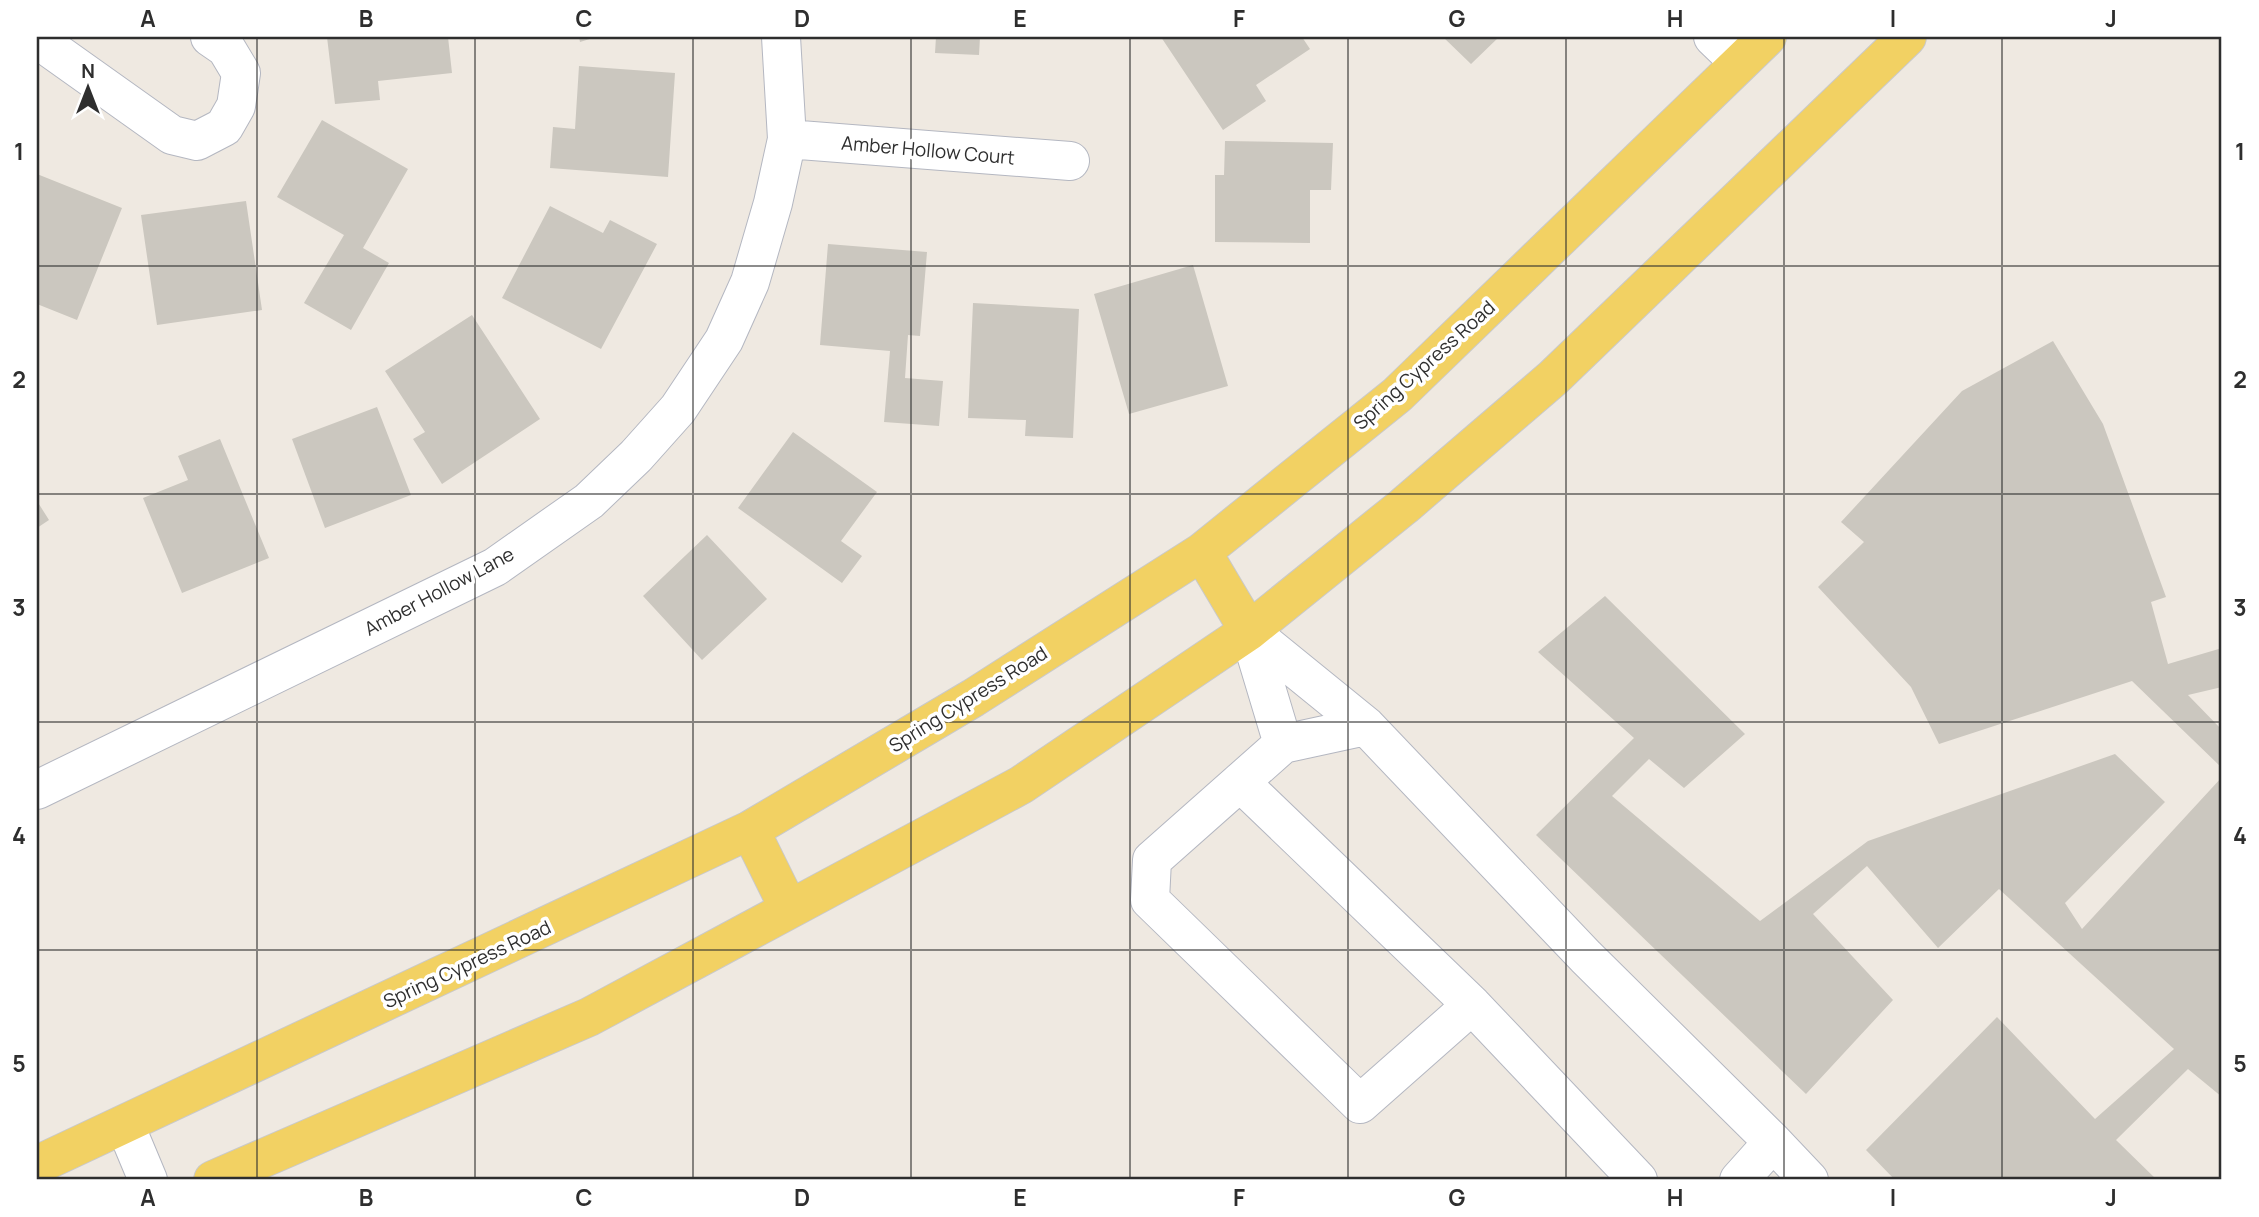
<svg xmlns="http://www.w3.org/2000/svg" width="2259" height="1217" font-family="Manrope,sans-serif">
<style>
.building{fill:#cbc7bf}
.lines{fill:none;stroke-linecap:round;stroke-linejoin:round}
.minor-casing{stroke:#b4b7c1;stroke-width:40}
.major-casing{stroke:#c9c9c9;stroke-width:40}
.minor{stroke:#fff;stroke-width:38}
.major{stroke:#f2d163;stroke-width:38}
.grid{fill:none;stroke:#2e2e2e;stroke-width:2;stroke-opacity:0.55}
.labels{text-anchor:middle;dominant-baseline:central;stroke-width:7;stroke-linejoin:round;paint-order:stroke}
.street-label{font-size:19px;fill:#2e2e2e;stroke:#fff}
.neatline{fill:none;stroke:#2e2e2e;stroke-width:2.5}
.grid-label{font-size:23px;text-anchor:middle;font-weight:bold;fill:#2e2e2e}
</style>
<rect width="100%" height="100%" fill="#efe9e1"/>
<path class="building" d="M 327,37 L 448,37 L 452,73 L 378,81 L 380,100 L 335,104 Z
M 579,37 L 596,37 L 580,42 Z
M 936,37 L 980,37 L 979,55 L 935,53 Z
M 1161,37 L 1302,37 L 1310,49 L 1256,85 L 1266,101 L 1223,130 Z
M 1443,37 L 1499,37 L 1471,64 Z
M 579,66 L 675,73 L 668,177 L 550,168 L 553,127 L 575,129 Z
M 322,120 L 408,169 L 363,248 L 389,263 L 351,330 L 304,303 L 344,235 L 277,197 Z
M 1225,141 L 1333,143 L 1331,190 L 1310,190 L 1310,243 L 1215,242 L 1215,175 L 1224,175 Z
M 37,174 L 122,208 L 77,320 L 37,304 Z
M 246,201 L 262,310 L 157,325 L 141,215 Z
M 550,206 L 603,233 L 610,220 L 657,244 L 601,349 L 502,298 Z
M 828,244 L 927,252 L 920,336 L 908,335 L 905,378 L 943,381 L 939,426 L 884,422 L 890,351 L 820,345 Z
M 1193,265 L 1228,386 L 1129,414 L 1094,294 Z
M 973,303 L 1079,309 L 1073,438 L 1025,436 L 1026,420 L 968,418 Z
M 472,315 L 540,419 L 442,484 L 413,439 L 425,432 L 385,371 Z
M 2053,341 L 2103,424 L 2166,597 L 2151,602 L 2168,664 L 2222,648 L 2222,687 L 2188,695 L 2222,730 L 2222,768 L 2132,681 L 1939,744 L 1911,687 L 1818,587 L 1864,542 L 1841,522 L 1962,391 Z
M 377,407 L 411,495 L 325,528 L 292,439 Z
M 793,432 L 877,492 L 841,541 L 862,556 L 842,583 L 738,508 Z
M 220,439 L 269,558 L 182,593 L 143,498 L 188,480 L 178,456 Z
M 37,501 L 49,520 L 37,528 Z
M 707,535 L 767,599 L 702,660 L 643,596 Z
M 1605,596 L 1745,734 L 1684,788 L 1649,759 L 1612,796 L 1760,921 L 1868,841 L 2115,754 L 2165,802 L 2065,903 L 2082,929 L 2222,777 L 2222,1097 L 2188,1069 L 2116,1140 L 2157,1180 L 1895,1180 L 1866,1150 L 1997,1017 L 2095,1119 L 2174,1049 L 1999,889 L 1938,948 L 1867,866 L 1813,914 L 1893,1000 L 1806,1094 L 1536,835 L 1634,738 L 1538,652 Z"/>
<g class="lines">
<g class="minor-casing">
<path id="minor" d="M 1713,37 L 1739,62
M 37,39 L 172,135 L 197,141 L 224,127 L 236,106 L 241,73 L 226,48 L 210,37
M 787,139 L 1070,161
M 1249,631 L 1366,726 L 1586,957 L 1773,1142 L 1739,1180
M 1249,631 L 1283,744
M 1366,726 L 1283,744 L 1152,860 L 1150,900 L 1360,1104 L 1472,1005
M 1240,782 L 1472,1005 L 1638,1180
M 37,790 L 495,567 L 589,501 L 636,456 L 678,409 L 724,340 L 750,282 L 773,203 L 787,139 L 781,37
M 125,1125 L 148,1180
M 1773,1142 L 1809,1180"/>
</g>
<g class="major-casing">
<path id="major" d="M 1202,552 L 1249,631
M 750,830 L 789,909
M 37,1165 L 750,830 L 973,698 L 1202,552 L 1397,395 L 1767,37
M 213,1180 L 589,1017 L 1021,785 L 1249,631 L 1404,506 L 1553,378 L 1907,37"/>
</g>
<use href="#minor" class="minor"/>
<use href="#major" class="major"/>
</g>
<path class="grid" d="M 257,37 L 257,1180M 475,37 L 475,1180M 693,37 L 693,1180M 911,37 L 911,1180M 1130,37 L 1130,1180M 1348,37 L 1348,1180M 1566,37 L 1566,1180M 1784,37 L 1784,1180M 2002,37 L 2002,1180M 37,266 L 2222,266M 37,494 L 2222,494M 37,722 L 2222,722M 37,950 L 2222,950"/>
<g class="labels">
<g class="street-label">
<text transform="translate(928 150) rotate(5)">Amber Hollow Court</text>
<text transform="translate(1424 365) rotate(-42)">Spring Cypress Road</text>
<text transform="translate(439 591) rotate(-28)">Amber Hollow Lane</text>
<text transform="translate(968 699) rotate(-32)">Spring Cypress Road</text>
<text transform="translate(467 964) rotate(-25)">Spring Cypress Road</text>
</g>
</g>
<rect width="2259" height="1217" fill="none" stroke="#ffffff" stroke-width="77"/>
<g transform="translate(88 88)" stroke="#ffffff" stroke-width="5" paint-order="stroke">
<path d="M0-5L12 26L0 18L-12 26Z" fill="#2e2e2e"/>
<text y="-10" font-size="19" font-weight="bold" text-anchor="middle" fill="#2e2e2e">N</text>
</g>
<rect x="38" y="38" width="2182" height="1140" class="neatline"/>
<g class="grid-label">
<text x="148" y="27">A</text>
<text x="366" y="27">B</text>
<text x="584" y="27">C</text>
<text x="802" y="27">D</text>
<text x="1020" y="27">E</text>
<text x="1239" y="27">F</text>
<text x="1457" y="27">G</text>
<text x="1675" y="27">H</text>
<text x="1893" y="27">I</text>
<text x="2111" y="27">J</text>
<text x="19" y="160">1</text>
<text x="2240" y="160">1</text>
<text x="19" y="388">2</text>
<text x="2240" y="388">2</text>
<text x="19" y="616">3</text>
<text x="2240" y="616">3</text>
<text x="19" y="844">4</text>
<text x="2240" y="844">4</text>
<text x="19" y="1072">5</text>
<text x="2240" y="1072">5</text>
<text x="148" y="1206">A</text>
<text x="366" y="1206">B</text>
<text x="584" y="1206">C</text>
<text x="802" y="1206">D</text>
<text x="1020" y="1206">E</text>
<text x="1239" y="1206">F</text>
<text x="1457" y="1206">G</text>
<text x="1675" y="1206">H</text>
<text x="1893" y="1206">I</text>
<text x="2111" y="1206">J</text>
</g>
</svg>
